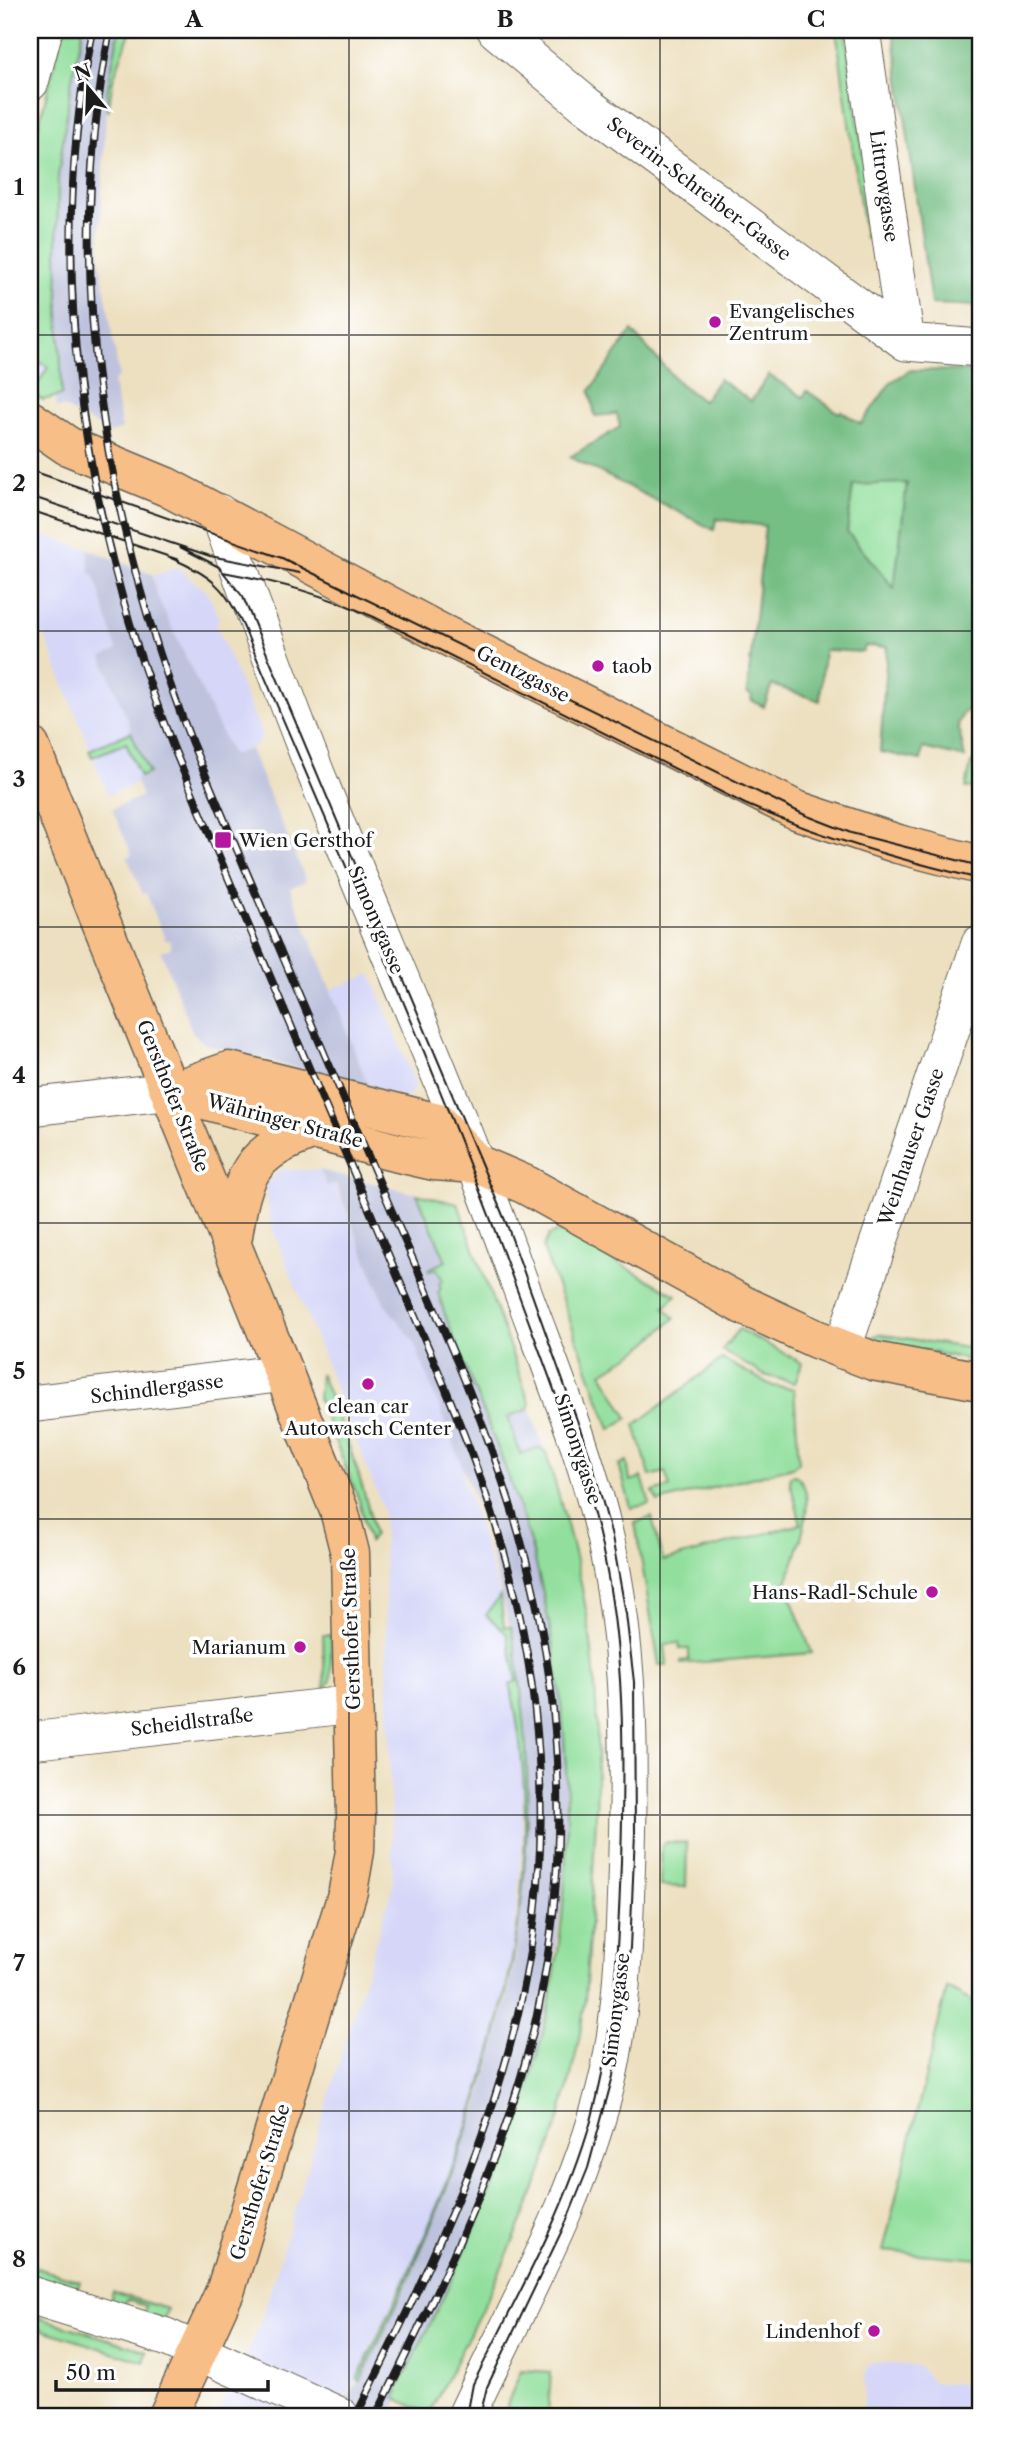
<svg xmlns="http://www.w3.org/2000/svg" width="1010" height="2446" font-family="'Libre Caslon Text',serif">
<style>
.built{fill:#d6d7f8}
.industrial{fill:#bec2dd}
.green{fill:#92df9d;stroke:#577e5c;stroke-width:2}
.forest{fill:#75be84;stroke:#486d50;stroke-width:2;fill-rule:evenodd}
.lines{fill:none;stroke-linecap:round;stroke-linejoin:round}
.minor-casing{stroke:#656155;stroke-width:39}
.major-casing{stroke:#656155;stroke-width:41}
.minor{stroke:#fff;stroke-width:37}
.major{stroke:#f7be87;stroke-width:38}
.tram{stroke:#1c1c1c;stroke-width:2}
.rail-casing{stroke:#1c1c1c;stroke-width:8}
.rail{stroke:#fff;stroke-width:5;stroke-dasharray:16;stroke-linecap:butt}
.grid{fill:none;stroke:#1c1c1c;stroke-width:2;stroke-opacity:0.55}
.poi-dot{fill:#b5179e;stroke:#fff;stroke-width:2.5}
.labels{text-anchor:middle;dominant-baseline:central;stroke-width:7;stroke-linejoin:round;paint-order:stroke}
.street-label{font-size:19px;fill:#1c1c1c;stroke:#fff}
.poi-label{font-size:19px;fill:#1c1c1c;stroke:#fff;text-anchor:start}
.neatline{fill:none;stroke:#1c1c1c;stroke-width:2.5}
.grid-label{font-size:23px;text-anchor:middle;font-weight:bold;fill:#1c1c1c}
</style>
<rect width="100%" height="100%" fill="#fff"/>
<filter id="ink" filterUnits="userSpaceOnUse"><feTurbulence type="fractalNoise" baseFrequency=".0143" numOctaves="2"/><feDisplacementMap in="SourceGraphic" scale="14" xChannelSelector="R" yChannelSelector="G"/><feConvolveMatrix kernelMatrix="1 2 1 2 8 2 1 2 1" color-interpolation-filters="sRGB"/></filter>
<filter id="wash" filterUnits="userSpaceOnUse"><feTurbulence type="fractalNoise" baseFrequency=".00686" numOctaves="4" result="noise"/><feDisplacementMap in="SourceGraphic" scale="28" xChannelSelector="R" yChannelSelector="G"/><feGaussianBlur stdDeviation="1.57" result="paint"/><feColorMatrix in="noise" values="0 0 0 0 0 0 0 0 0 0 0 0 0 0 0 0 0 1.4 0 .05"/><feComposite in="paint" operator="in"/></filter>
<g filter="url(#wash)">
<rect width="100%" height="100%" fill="#ede0c0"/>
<path class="built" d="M 30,357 L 48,366 L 34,391 L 38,394 L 36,397 L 30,394 Z
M 32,532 L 88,549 L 90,574 L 94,573 L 117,650 L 102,657 L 149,773 L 135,780 L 137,783 L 108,795 L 44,634 L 36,636 L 30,620 L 30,533 Z
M 177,567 L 208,593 L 219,618 L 216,625 L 262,734 L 259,744 L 232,756 L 157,596 L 153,576 Z
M 371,974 L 416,1086 L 407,1098 L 369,1087 L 329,990 Z
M 279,1170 L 320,1170 L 327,1186 L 335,1184 L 384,1303 L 414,1342 L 464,1464 L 462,1473 L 500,1596 L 486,1615 L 507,1634 L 517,1682 L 510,1684 L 523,1762 L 522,1845 L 513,1950 L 504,2000 L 478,2099 L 430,2225 L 338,2416 L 216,2416 L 258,2331 L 393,1885 L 383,1509 L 270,1222 L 265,1186 Z
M 873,2362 L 919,2366 L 932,2382 L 980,2385 L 980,2416 L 863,2416 L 865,2377 L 868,2366 Z"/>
<path class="industrial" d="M 83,30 L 119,30 L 107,91 L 100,232 L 100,260 L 119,375 L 113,383 L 122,429 L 111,433 L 63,407 L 57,409 L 55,400 L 55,397 L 62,395 L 57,254 L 58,177 L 71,82 Z
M 88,549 L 152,574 L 157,596 L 232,755 L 250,749 L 305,878 L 306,881 L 290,888 L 369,1087 L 205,1044 L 193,1033 L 161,951 L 171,948 L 170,940 L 166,941 L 146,893 L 143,894 L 127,857 L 132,855 L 112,809 L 142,796 L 135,779 L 149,773 L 102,657 L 117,650 L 94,574 L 90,574 Z
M 320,1170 L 417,1194 L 446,1261 L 428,1269 L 437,1269 L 441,1275 L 443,1281 L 439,1292 L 444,1312 L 513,1489 L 536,1565 L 552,1639 L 564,1726 L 566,1834 L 562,1899 L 549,1994 L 538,2048 L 525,2098 L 488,2197 L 443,2299 L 397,2390 L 400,2391 L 395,2398 L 398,2400 L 390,2416 L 338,2416 L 368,2364 L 432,2226 L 480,2100 L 507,2001 L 516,1952 L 527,1792 L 517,1658 L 483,1520 L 414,1342 L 384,1303 L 336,1184 L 327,1186 Z
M 530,1404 L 531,1413 L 546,1453 L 538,1448 L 520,1454 L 508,1417 L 528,1409 Z"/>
<path class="green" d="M 63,30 L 83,30 L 71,83 L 58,177 L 57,254 L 62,395 L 43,400 L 36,397 L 38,394 L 34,391 L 48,367 L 30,357 L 30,159 Z
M 119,30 L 131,30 L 113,80 L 108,112 L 107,91 Z
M 836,30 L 845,30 L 874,237 L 865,238 Z
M 907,482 L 894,589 L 847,532 L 853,484 Z
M 131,732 L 149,773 L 140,777 L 126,743 L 92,757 L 89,750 Z
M 975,758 L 980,758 L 980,788 L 966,788 L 971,763 L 974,763 Z
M 417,1194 L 458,1204 L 530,1404 L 528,1409 L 508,1417 L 520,1454 L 538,1448 L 546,1453 C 567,1521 586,1589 593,1660 C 604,1771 591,1890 585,2001 C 566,2150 496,2282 429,2414 L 395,2398 L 399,2392 L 397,2390 C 445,2296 491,2201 524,2100 C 579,1931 579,1739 537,1568 C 515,1480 476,1398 444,1312 L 438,1292 L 441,1289 L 439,1283 L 443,1281 L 437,1269 L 429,1271 L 428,1269 L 446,1261 Z
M 557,1232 L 564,1233 L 676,1295 L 664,1308 L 675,1318 L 640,1349 L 602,1373 L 628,1418 L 610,1429 L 543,1248 L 549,1235 Z
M 739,1329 L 802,1363 L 795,1383 L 764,1375 L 722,1350 Z
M 879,1334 L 980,1350 L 980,1362 L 868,1339 Z
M 722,1359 L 773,1386 L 794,1389 L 799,1462 L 793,1467 L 658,1502 L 653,1492 L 670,1487 L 665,1472 L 650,1476 L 635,1425 Z
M 320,1373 C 342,1426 363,1478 374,1534 L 369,1542 L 359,1500 L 318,1399 Z
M 627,1461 L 630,1481 L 642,1477 L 650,1504 L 631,1508 L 619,1465 Z
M 795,1475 C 823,1493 793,1562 786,1585 L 812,1653 L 681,1664 L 681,1661 L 689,1660 L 689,1649 L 680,1649 L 679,1643 L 665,1644 L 667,1665 L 659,1665 L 635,1523 L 652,1517 L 663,1561 L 801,1524 L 790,1482 L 790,1476 Z
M 500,1596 L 504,1627 L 511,1627 C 565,1902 480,2138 360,2381 L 357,2379 C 463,2169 564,1924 510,1684 L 517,1681 L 507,1634 L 486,1615 Z
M 323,1635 L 331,1635 L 331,1680 L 325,1691 Z
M 667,1842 L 687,1843 L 686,1887 L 660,1886 L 662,1844 Z
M 947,1988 L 980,2006 L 980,2259 L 883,2251 Z
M 30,2266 L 80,2281 L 76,2293 L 30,2279 Z
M 113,2292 L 167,2309 L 164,2319 L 144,2313 L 146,2306 L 127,2300 L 124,2307 L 109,2304 Z
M 30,2315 L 147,2351 L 144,2362 L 30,2326 Z
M 521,2370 L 551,2372 L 548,2416 L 505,2416 L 508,2402 Z"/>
<path class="forest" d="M 893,30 L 980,30 L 980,306 L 931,304 Z
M 632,331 L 679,383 L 703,401 L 719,379 L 751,401 L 769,375 L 803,397 L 807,391 L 839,413 L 841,411 L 861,424 L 891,382 L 911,370 L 980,371 L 980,594 L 974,613 L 974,707 L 963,713 L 958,725 L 965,758 L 923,748 L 921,760 L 880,752 L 887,647 L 865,646 L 863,652 L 824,650 L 820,701 L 772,685 L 764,707 L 751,700 L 752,696 L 747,693 L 765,526 L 716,519 L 714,530 L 570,457 L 620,427 L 617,414 L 595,416 L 590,391 ZM 907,483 L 894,588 L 847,532 L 853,485 Z"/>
</g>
<g filter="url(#ink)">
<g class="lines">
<g class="minor-casing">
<path id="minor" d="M 496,30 L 586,105 L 906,342
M 861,30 L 906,342
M 30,82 L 44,30
M 906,342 L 980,348
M 219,513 C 253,608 287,703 325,796 C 389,955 459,1112 516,1273 C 550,1368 591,1461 610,1561 C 631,1667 630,1773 626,1882 C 624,1945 622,2011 609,2072 C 582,2194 518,2304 466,2416
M 30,1107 L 172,1091
M 842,1350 L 980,944
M 30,1404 L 285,1373
M 30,1741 L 354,1704
M 30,2295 L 166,2337 L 340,2416"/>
</g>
<g class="major-casing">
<path id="major" d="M 30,420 L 68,446 L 167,487 L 437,631 L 796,810 L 898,844 L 980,865
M 30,746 L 339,1510 L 350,1553 L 356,1817 L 355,1851 L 348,1891 L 226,2289 L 168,2416
M 172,1091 L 229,1071 L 438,1123 L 477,1164 L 526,1185 L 743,1305 L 816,1339 L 873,1361 L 980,1381
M 172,1091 L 390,1151 L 434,1161 L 477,1164
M 232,1242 C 243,1173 247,1153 317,1129"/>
</g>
<use href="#minor" class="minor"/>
<use href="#major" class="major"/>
<path class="tram" d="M 30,470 L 282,558 L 805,815 L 851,833 L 980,866
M 30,496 L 210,556 L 300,573
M 30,510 L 179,560
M 180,547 L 219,567 L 243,597 L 507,1225 L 592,1462 L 612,1537 L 626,1614 L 634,1682 L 635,1833 L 630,1948 L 613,2076 L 588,2168 L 567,2220 L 487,2387 L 480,2416
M 171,558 C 211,575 226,588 244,628 C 336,845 433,1061 514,1282 C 546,1369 582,1457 602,1547 C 625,1651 624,1756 621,1862 C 618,1949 614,2037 591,2121 C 565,2213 515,2300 473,2384 L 467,2416
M 223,572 C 278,582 322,594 374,617 L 745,804 C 824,838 897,859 980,879"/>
<g class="rail-casing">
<path id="rail" d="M 92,30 C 44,277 82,517 174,749 C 239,905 306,1060 372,1216 C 413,1315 459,1411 492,1513 C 538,1653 553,1806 530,1952 C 504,2118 430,2267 356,2416
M 110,30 C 62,270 103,517 192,743 C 254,891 318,1038 381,1186 C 430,1301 485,1414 519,1534 C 561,1680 570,1835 543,1985 C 515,2139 444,2277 376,2416"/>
</g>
<use href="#rail" class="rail"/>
</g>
</g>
<path class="grid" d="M 349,30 L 349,2416M 660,30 L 660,2416M 30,335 L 980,335M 30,631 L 980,631M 30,927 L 980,927M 30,1223 L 980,1223M 30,1519 L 980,1519M 30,1815 L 980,1815M 30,2111 L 980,2111"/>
<g class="poi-dot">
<circle cx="715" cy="322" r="7"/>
<circle cx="598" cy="666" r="7"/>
<rect x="214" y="831" width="18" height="18" rx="3.5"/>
<circle cx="368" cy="1384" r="7"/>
<circle cx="932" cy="1592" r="7"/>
<circle cx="300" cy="1647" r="7"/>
<circle cx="874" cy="2331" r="7"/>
</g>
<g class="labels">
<g class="street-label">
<text transform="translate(884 186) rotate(82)">Littrowgasse</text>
<text transform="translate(699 189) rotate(37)">Severin-Schreiber-Gasse</text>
<text transform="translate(523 674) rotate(27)">Gentzgasse</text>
<text transform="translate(376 920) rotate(67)">Simonygasse</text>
<text transform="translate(173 1096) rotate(68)">Gersthofer Straße</text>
<text transform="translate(285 1121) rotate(15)">Währinger Straße</text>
<text transform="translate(911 1147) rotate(-71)">Weinhauser Gasse</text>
<text transform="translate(157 1389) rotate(-7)">Schindlergasse</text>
<text transform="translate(578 1449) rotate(72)">Simonygasse</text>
<text transform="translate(351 1629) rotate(-92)">Gersthofer Straße</text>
<text transform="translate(192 1722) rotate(-7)">Scheidlstraße</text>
<text transform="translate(616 2010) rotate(-83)">Simonygasse</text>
<text transform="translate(260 2182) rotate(-73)">Gersthofer Straße</text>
</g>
<g class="poi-label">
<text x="729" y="311">Evangelisches<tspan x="729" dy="22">Zentrum</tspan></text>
<text x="612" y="666">taob</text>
<text x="239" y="840">Wien Gersthof</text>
<text x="368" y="1406" text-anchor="middle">clean car<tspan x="368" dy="22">Autowasch Center</tspan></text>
<text x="918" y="1592" text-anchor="end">Hans-Radl-Schule</text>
<text x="286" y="1647" text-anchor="end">Marianum</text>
<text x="860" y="2331" text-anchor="end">Lindenhof</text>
</g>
</g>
<rect width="1010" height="2446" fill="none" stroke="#fff" stroke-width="77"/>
<g transform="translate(88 88) rotate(341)" stroke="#ffffff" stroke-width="5" paint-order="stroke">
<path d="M0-5L12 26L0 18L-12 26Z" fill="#1c1c1c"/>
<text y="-10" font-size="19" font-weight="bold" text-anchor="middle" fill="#1c1c1c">N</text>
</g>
<path d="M56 2380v10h212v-10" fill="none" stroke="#1c1c1c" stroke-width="3.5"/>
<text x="66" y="2380" font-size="21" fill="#1c1c1c" stroke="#ffffff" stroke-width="5" paint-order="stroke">50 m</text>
<rect x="38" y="38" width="934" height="2370" class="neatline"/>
<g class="grid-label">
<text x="194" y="27">A</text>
<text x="505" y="27">B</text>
<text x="816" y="27">C</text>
<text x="19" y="195">1</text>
<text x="19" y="491">2</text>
<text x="19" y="787">3</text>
<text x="19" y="1083">4</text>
<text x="19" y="1379">5</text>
<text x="19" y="1675">6</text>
<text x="19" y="1971">7</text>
<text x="19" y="2267">8</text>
</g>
</svg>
